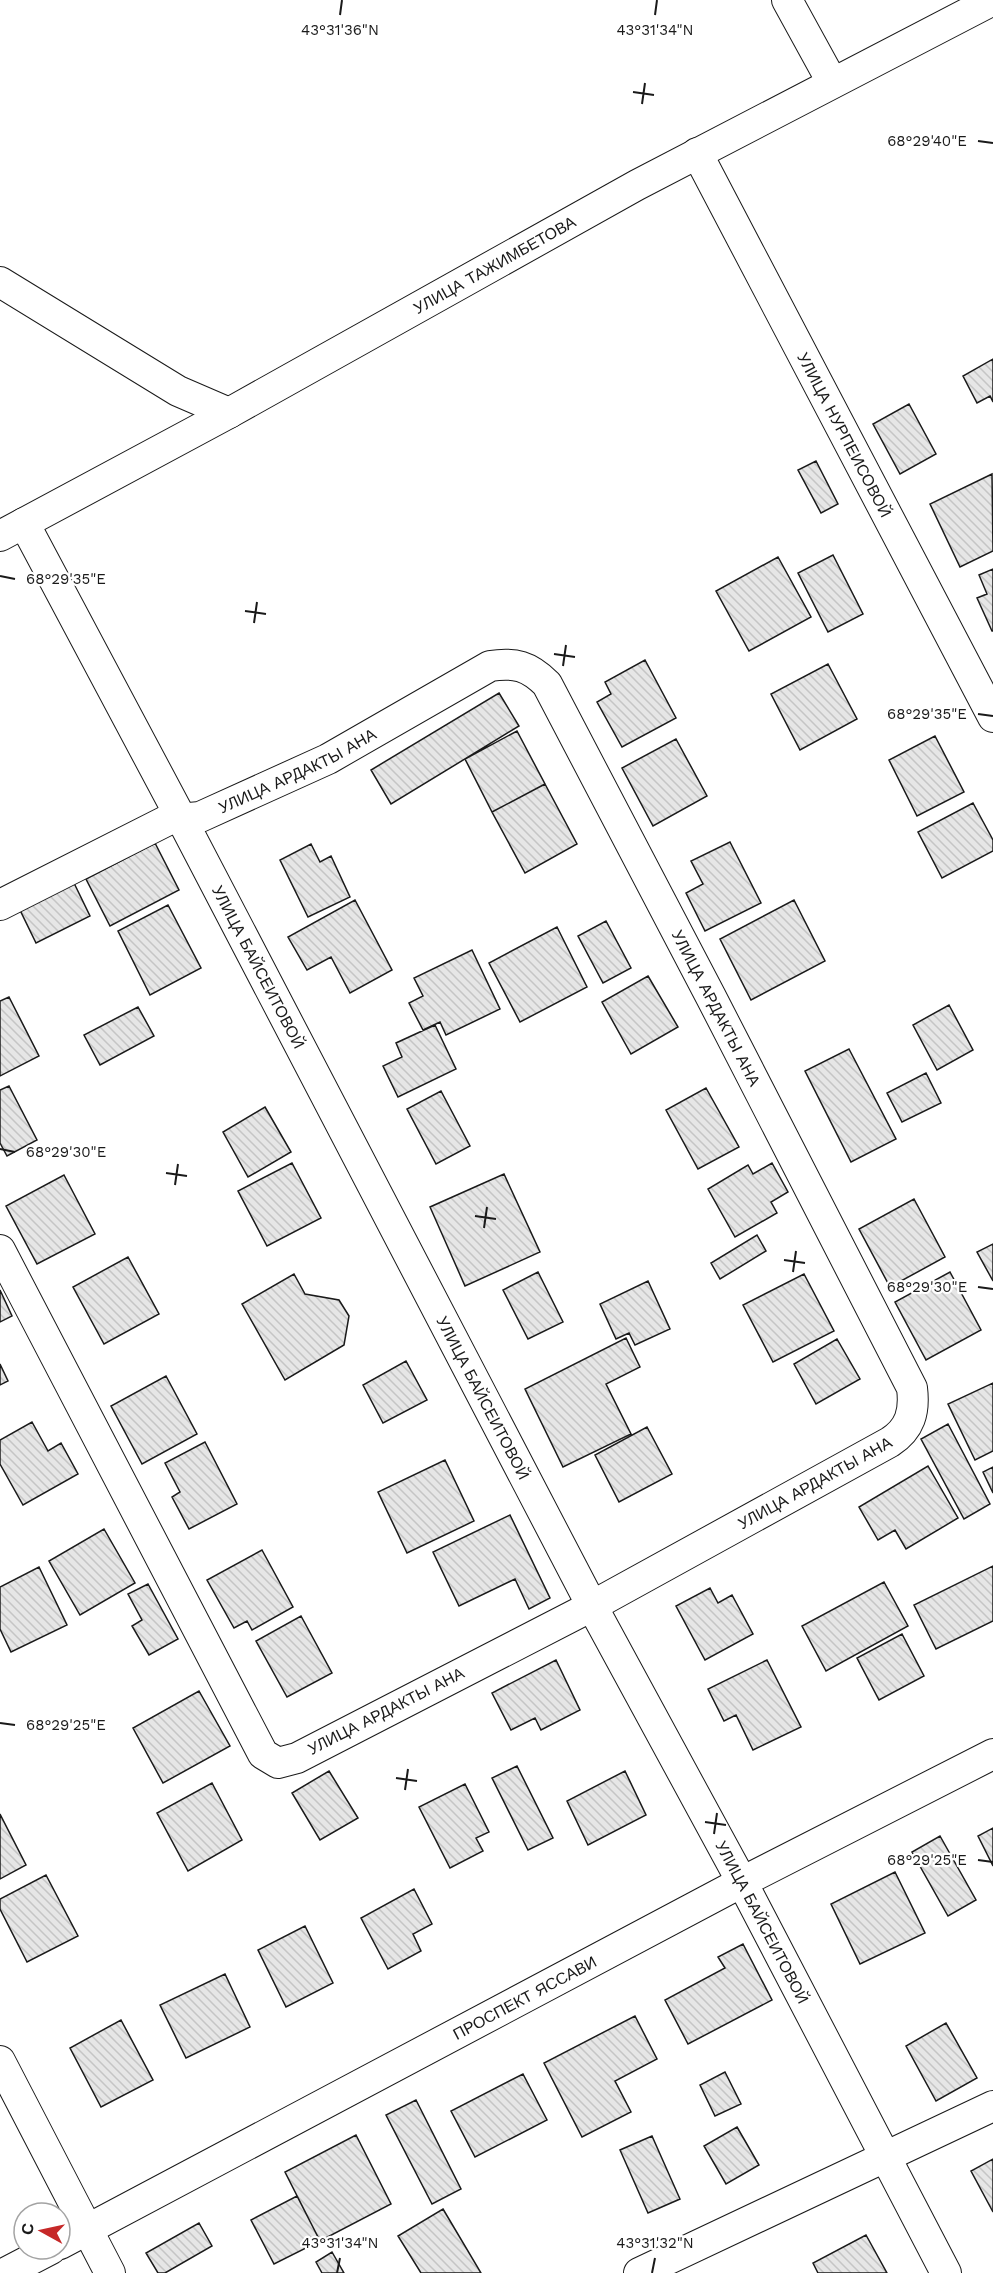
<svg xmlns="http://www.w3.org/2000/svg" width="993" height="2273" font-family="'Work Sans',sans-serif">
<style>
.building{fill:url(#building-back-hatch);stroke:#1a1a1a;stroke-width:1.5}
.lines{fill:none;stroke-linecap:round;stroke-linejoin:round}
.street-casing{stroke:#1a1a1a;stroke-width:32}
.street{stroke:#fff;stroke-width:30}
.ticks{fill:none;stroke:#1a1a1a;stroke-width:2}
.labels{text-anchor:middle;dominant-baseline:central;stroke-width:4.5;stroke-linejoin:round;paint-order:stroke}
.street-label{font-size:16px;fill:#1a1a1a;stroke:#fff}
.ticks-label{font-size:15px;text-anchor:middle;fill:#1a1a1a;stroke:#fff;stroke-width:4.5;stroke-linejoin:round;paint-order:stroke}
</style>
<defs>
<pattern id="building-back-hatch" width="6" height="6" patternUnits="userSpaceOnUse" patternTransform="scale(1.5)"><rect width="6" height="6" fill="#e6e6e6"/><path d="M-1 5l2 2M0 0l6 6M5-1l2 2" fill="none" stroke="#c5c5c5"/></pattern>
</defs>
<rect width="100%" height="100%" fill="#fff"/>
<path class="building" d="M 993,359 L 993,402 L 990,396 L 977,403 L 963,376 Z
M 909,404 L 936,454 L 900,474 L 873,424 Z
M 816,461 L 838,504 L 821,513 L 798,470 Z
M 992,474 L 993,551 L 960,567 L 930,504 Z
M 833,555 L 863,614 L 828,632 L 798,573 Z
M 778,557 L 811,617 L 749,651 L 716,591 Z
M 993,569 L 993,631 L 992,631 L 977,598 L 987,594 L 979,575 Z
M 645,660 L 676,718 L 622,747 L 597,702 L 611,694 L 605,682 Z
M 828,664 L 857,719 L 800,750 L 771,694 Z
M 499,693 L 519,726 L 391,804 L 371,770 Z
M 517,731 L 545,784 L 492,812 L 465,759 Z
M 935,736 L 964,792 L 917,816 L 889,760 Z
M 676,739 L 707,796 L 653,826 L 622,768 Z
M 545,784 L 577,844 L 525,873 L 492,812 Z
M 973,803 L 993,840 L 993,851 L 942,878 L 918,832 Z
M 730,842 L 761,903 L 705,931 L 686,893 L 703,884 L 691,861 Z
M 155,843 L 179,890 L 110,926 L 86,879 Z
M 311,844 L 320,862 L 331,856 L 350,897 L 308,917 L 280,860 Z
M 73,881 L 90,916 L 36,943 L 19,908 Z
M 355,900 L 392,970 L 350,993 L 331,957 L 307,970 L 288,937 Z
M 794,900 L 825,961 L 751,1000 L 720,939 Z
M 168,905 L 201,968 L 150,995 L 118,931 Z
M 606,921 L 631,968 L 603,983 L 578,936 Z
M 557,927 L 587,987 L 520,1022 L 489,963 Z
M 472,950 L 500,1009 L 446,1035 L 440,1022 L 423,1030 L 409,1003 L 423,996 L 414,978 Z
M 648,976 L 678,1027 L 631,1054 L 602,1002 Z
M 9,997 L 39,1056 L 0,1076 L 0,1001 Z
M 949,1005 L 973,1050 L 937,1070 L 913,1025 Z
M 138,1007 L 154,1036 L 100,1065 L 84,1035 Z
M 435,1025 L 456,1069 L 398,1097 L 383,1066 L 402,1057 L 396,1043 Z
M 849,1049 L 896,1139 L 851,1162 L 805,1071 Z
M 926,1073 L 941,1103 L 902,1122 L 887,1093 Z
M 9,1086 L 37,1140 L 7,1156 L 0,1143 L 0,1090 Z
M 706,1088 L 739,1147 L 698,1169 L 666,1110 Z
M 441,1091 L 470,1146 L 436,1164 L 407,1109 Z
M 265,1107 L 291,1152 L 248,1177 L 223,1132 Z
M 292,1163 L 321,1218 L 267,1246 L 238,1191 Z
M 772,1163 L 788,1192 L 771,1202 L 777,1213 L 735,1237 L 708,1189 L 748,1165 L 753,1174 Z
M 504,1174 L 540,1252 L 465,1286 L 430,1207 Z
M 64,1175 L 95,1234 L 37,1264 L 6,1206 Z
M 914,1199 L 945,1257 L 890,1287 L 859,1229 Z
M 757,1235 L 766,1251 L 720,1279 L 711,1263 Z
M 993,1244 L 993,1281 L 977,1252 Z
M 128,1257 L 159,1314 L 104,1344 L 73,1287 Z
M 538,1272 L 563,1322 L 528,1339 L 503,1290 Z
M 950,1272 L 981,1330 L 926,1360 L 895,1302 Z
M 294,1274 L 305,1294 L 339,1300 L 349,1316 L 344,1345 L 285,1380 L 242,1304 Z
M 804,1274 L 834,1331 L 773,1362 L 743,1305 Z
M 648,1281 L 670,1329 L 635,1345 L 629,1333 L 616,1339 L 600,1304 Z
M 0,1290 L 12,1316 L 0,1322 Z
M 626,1338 L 640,1367 L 606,1384 L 631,1434 L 563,1467 L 525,1389 Z
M 837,1339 L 860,1379 L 816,1404 L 794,1364 Z
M 406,1361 L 427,1400 L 383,1423 L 363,1385 Z
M 0,1364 L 8,1381 L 0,1385 Z
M 166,1376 L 197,1434 L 142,1464 L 111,1406 Z
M 993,1383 L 993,1451 L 975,1460 L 948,1404 Z
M 32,1422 L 48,1451 L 61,1443 L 78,1474 L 23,1505 L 0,1464 L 0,1440 Z
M 948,1424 L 990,1504 L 964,1519 L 921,1439 Z
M 647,1427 L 672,1474 L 619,1502 L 595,1455 Z
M 205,1442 L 237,1504 L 189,1529 L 172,1497 L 180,1492 L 165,1463 Z
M 445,1460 L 474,1521 L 407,1553 L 378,1492 Z
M 928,1466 L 958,1518 L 906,1549 L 895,1530 L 878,1540 L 859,1507 Z
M 993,1467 L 993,1493 L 983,1472 Z
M 510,1515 L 550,1598 L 529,1609 L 515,1579 L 459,1606 L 433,1552 Z
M 104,1529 L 135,1583 L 80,1615 L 49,1561 Z
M 262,1550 L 293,1607 L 252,1630 L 247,1621 L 234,1628 L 207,1580 Z
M 993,1566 L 993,1621 L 936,1649 L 914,1605 Z
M 39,1567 L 67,1625 L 11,1652 L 0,1629 L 0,1587 Z
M 884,1582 L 908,1626 L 826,1671 L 802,1626 Z
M 148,1584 L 178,1639 L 149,1655 L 132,1626 L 142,1620 L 128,1594 Z
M 710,1588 L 718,1603 L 732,1595 L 753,1634 L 705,1660 L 676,1606 Z
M 301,1616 L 332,1673 L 287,1697 L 256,1641 Z
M 902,1634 L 924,1676 L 879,1700 L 857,1658 Z
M 556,1660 L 580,1710 L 541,1730 L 535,1718 L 511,1730 L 492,1693 Z
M 767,1660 L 801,1727 L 753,1750 L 736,1715 L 724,1721 L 708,1689 Z
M 199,1691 L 230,1746 L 163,1783 L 133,1728 Z
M 517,1766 L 553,1838 L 528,1850 L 492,1778 Z
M 329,1771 L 358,1818 L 320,1840 L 292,1793 Z
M 625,1771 L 646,1815 L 588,1845 L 567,1801 Z
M 212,1783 L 242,1840 L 188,1871 L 157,1813 Z
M 465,1784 L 489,1832 L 476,1838 L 483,1851 L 450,1868 L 419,1807 Z
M 0,1814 L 26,1865 L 0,1879 Z
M 993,1828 L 993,1866 L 978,1836 Z
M 940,1836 L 976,1900 L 948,1916 L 912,1852 Z
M 895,1872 L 925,1933 L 860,1964 L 831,1904 Z
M 46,1875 L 78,1936 L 27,1962 L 0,1909 L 0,1899 Z
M 414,1889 L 432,1924 L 413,1934 L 421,1951 L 388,1969 L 361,1918 Z
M 305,1926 L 333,1983 L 286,2007 L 258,1950 Z
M 743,1944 L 772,2000 L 688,2044 L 665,2000 L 725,1968 L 718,1957 Z
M 225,1974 L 250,2027 L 186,2058 L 160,2005 Z
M 635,2016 L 657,2059 L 615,2081 L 631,2112 L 582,2137 L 544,2063 Z
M 121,2020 L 153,2080 L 101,2107 L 70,2048 Z
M 946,2023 L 977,2078 L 936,2101 L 906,2046 Z
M 725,2072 L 741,2104 L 715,2116 L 700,2085 Z
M 523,2074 L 547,2120 L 475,2157 L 451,2111 Z
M 416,2100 L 461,2189 L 432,2204 L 386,2115 Z
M 737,2127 L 759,2165 L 726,2184 L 704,2146 Z
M 356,2135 L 391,2204 L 320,2241 L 285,2172 Z
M 652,2136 L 680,2199 L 648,2213 L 620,2150 Z
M 993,2159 L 993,2212 L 971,2171 Z
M 297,2196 L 320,2241 L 274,2264 L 251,2220 Z
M 443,2209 L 481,2273 L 421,2273 L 398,2236 Z
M 199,2223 L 212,2246 L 165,2273 L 158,2273 L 146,2253 Z
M 866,2235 L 887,2273 L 818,2273 L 813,2263 Z
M 332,2252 L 344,2273 L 322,2273 L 316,2262 Z"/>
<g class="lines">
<g class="street-casing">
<g id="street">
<path d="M 787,0 L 832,82"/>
<path id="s1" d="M 697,153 L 993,717"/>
<path d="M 0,282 L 178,391 L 229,413"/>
<path id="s2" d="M 24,523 L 181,818 L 592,1606 L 742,1882 L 946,2273"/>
<path id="s3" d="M 0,536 L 229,413 L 637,185 L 993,0"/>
<path id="s4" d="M 0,905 L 168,820 L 200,817 L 328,759 L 490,666 C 515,662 529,666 547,684 L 711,997 L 912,1388 C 915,1412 910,1429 890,1442 L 592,1606 L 297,1758 L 278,1763 L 263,1754 L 0,1250"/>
<path d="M 0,2061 L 110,2273"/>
<path id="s5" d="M 60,2244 L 742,1882 L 993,1754"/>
<path d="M 5,2273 L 51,2249"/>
<path d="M 639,2273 L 993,2106"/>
</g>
</g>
<use href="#street" class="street"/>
</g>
<path class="ticks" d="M 340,15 L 342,0M 655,15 L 657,0M 633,92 L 654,95M 642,104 L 645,83M 978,141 L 993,143M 0,576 L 15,579M 245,611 L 266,614M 254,623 L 257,602M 554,654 L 575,657M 563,666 L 566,645M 978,714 L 993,716M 0,1149 L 15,1152M 166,1173 L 187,1176M 175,1185 L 178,1164M 475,1216 L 496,1219M 484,1228 L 487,1207M 784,1260 L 805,1263M 793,1272 L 796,1251M 978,1287 L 993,1289M 0,1723 L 15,1725M 396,1778 L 417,1781M 405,1790 L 408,1769M 705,1822 L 726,1825M 714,1834 L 717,1813M 978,1860 L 993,1862M 337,2273 L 340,2258M 652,2273 L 655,2258"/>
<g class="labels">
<g class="street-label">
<text stroke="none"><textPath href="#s3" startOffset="564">УЛИЦА ТАЖИМБЕТОВА</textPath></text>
<text stroke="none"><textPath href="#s1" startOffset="318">УЛИЦА НУРПЕИСОВОЙ</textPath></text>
<text stroke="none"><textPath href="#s4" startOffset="328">УЛИЦА АРДАКТЫ АНА</textPath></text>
<text stroke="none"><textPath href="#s2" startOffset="502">УЛИЦА БАЙСЕИТОВОЙ</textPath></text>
<text stroke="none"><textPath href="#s4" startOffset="976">УЛИЦА АРДАКТЫ АНА</textPath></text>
<text stroke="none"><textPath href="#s2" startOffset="988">УЛИЦА БАЙСЕИТОВОЙ</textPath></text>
<text transform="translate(815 1483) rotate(-29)">УЛИЦА АРДАКТЫ АНА</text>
<text transform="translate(386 1711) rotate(-27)">УЛИЦА АРДАКТЫ АНА</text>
<text stroke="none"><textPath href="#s2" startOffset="1582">УЛИЦА БАЙСЕИТОВОЙ</textPath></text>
<text stroke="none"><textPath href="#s5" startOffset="526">ПРОСПЕКТ ЯССАВИ</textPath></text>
</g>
</g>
<g class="ticks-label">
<text x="340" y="35">43°31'36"N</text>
<text x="655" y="35">43°31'34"N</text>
<text x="927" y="146">68°29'40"E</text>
<text x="66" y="584">68°29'35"E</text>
<text x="927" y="719">68°29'35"E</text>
<text x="66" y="1157">68°29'30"E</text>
<text x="927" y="1292">68°29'30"E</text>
<text x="66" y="1730">68°29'25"E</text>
<text x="927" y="1865">68°29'25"E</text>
<text x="340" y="2248">43°31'34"N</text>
<text x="655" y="2248">43°31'32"N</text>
</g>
<g transform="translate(42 2231) rotate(278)"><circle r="28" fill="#ffffff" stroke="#a3a3a3" stroke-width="1.5"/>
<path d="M0-4.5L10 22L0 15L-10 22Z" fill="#c62828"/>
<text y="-9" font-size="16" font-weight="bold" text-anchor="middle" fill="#1a1a1a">С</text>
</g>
</svg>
